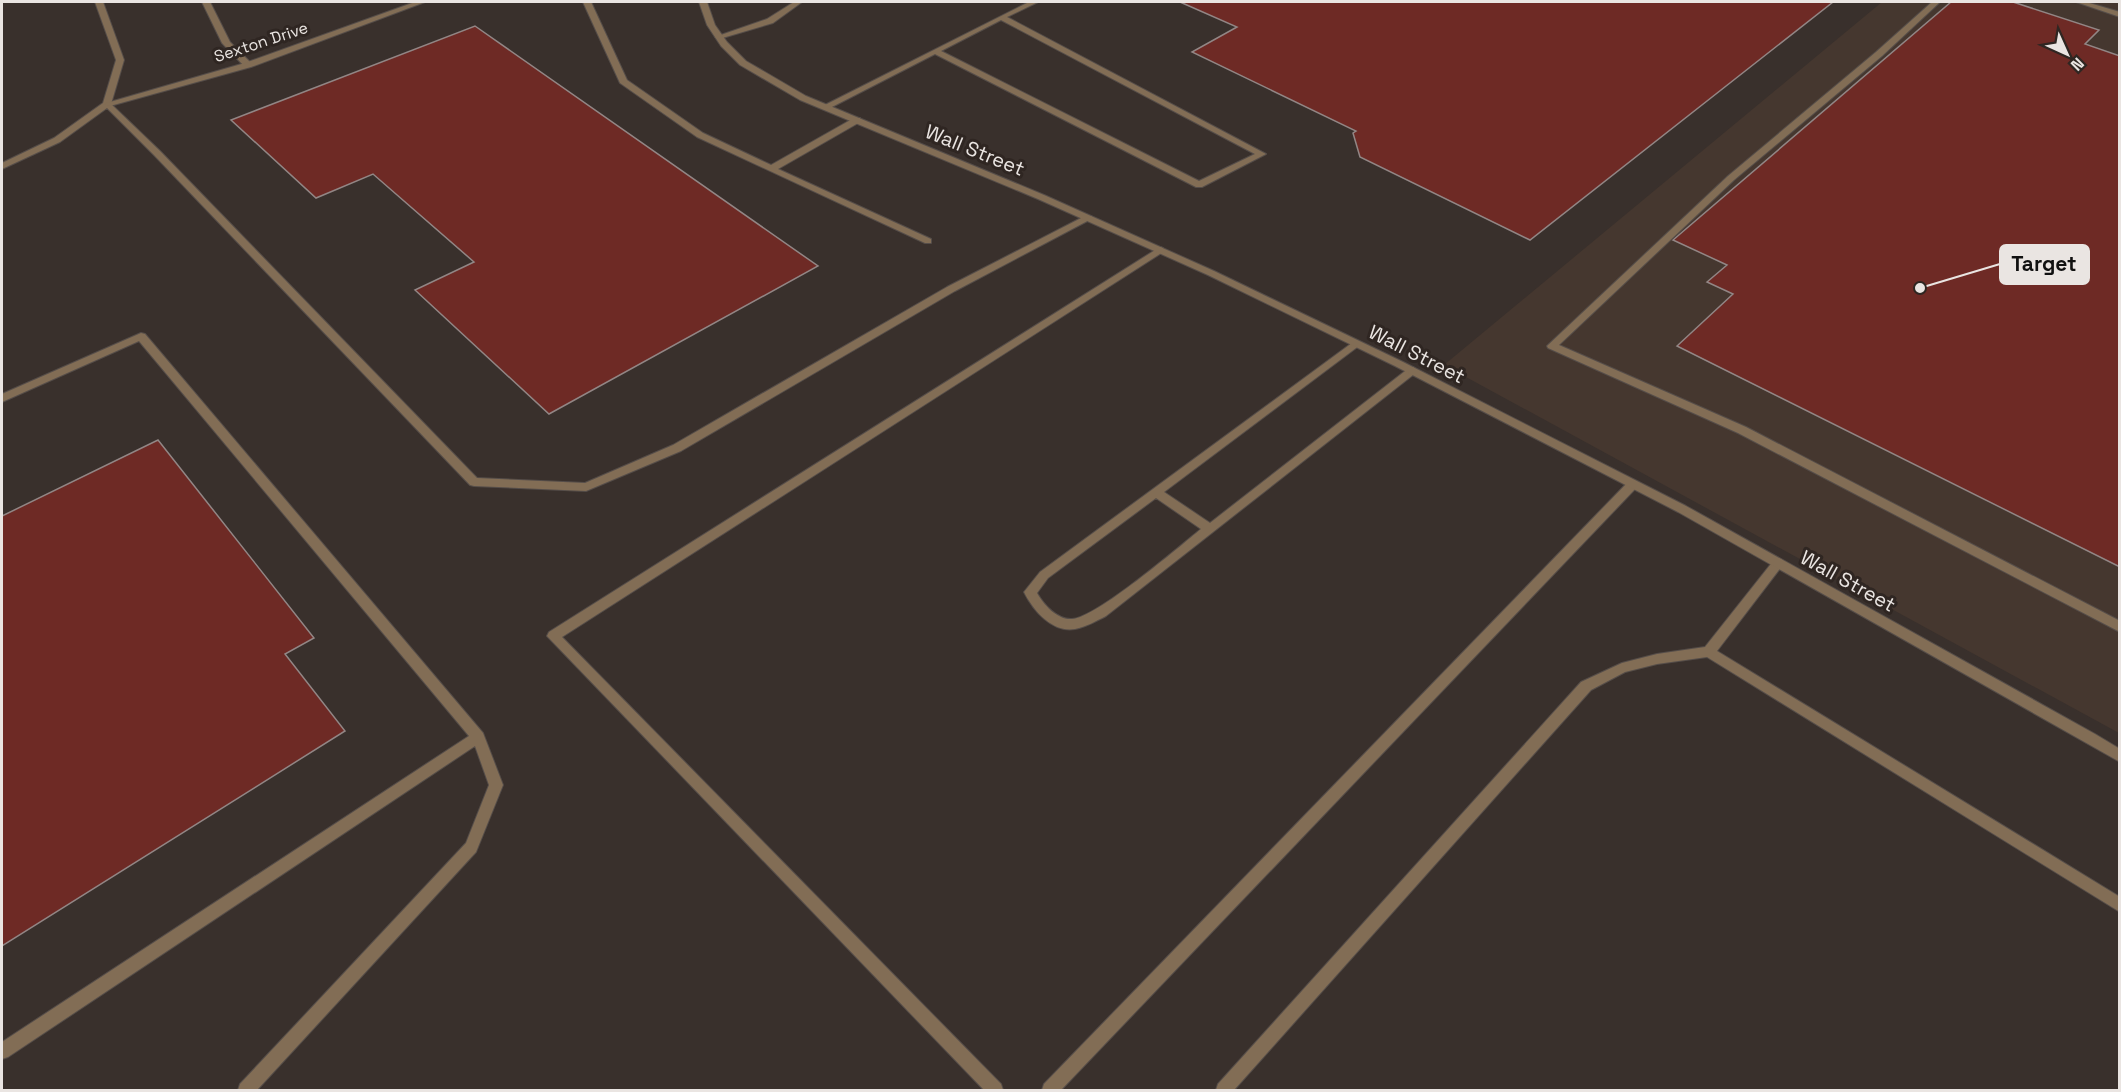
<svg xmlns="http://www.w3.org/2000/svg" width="2121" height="1092" font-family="'Space Grotesk',sans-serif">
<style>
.built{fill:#45372f}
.building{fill:#6e2a25;stroke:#928685;stroke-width:1.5}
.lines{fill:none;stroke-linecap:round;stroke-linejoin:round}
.lane-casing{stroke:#554d49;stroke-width:2}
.street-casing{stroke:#554d49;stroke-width:2}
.lane{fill:#826d55;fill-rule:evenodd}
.street{fill:#826d55;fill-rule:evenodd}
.labels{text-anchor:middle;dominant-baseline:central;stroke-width:6;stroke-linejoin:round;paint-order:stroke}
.far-street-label{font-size:16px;fill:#eae5e2;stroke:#2f2622}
.street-label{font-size:20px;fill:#eae5e2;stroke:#2f2622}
.leader{fill:none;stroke:#eae5e2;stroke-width:2}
.callout-dot{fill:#eae5e2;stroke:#2f2622;stroke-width:2}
.callout{fill:#eae5e2;stroke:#eae5e2;stroke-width:2}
.callout-label{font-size:21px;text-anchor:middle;font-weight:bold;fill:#111}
</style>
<rect width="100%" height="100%" fill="#39302c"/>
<path class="built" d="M 1882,2 L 2119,2 L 2119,733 L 1444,365 Z"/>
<path class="building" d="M 1180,2 L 1833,2 L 1530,240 L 1360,157 L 1353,133 L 1356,131 L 1192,52 L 1237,27 Z
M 1951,2 L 2013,2 L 2099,30 L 2085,44 L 2120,56 L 2120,567 L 1677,346 L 1733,294 L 1707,282 L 1727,265 L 1673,240 Z
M 475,26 L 818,266 L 549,414 L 415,290 L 474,262 L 373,174 L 316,198 L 231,120 Z
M 158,440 L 314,638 L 285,654 L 345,731 L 2,946 L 2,516 Z"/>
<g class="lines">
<g class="lane-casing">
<path id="lane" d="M 95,2 L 103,2 L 124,60 L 111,104 L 160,151 L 477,478 L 585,483 L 673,445 L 947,287 L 1085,216 L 1091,216 L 1093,218 L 955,291 L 681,451 L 586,491 L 474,486 L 470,485 L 154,155 L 107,108 L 60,142 L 2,169 L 2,163 L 54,138 L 103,103 L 116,60 Z
M 202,2 L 210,2 L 230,42 L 251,63 L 251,67 L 245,67 L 222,43 Z
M 583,2 L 591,2 L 627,80 L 703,133 L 771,165 L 854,118 L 860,118 L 860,122 L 778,169 L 931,239 L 931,243 L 925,243 L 697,137 L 620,83 Z
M 794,2 L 802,2 L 773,23 L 719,39 L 715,37 L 767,19 Z
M 1029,2 L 1038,2 L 1007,17 L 1266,154 L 1202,187 L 1196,187 L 935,54 L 828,109 L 821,107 ZM 1001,20 L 1255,154 L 1199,181 L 941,51 Z
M 1932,2 L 1940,2 L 1882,56 L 1734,180 L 1559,345 L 1746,427 L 2120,621 L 2120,632 L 1738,433 L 1548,348 L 1547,346 L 1728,176 L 1876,52 Z
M 2076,2 L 2086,2 L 2120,12 L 2120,17 Z
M 1160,247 L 1163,248 L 1163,252 L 562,637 L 1001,1084 L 1003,1090 L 984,1090 L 547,636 L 549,632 Z
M 141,333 L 145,334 L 483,733 L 503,785 L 476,852 L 257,1090 L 238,1090 L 240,1084 L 466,843 L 489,785 L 475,746 L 8,1057 L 2,1059 L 2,1042 L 469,736 L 139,341 L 2,402 L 2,394 Z
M 1356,340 L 1361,343 L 1360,345 L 1164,492 L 1210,523 L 1409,368 L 1413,367 L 1418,371 L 1106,616 C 1096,621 1086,627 1075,629 C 1052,633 1033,610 1024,592 L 1040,572 ZM 1156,498 L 1201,529 C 1179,547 1096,618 1072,619 C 1057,620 1044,605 1037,593 L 1048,578 Z
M 1633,480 L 1639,484 L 1637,487 L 1061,1090 L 1042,1090 L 1044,1084 L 1629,481 Z
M 1778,558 L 1782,560 L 1784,563 L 1782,566 L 1717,651 L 2120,897 L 2120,912 L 1707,657 L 1657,664 L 1625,672 L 1591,690 L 1234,1090 L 1216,1090 L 1218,1084 L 1581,682 L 1622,663 L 1657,654 L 1705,647 L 1774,560 Z"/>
</g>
<g class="street-casing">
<path id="street" d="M 415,2 L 425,2 L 251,67 L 110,106 L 103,104 L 245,63 Z
M 699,2 L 707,2 L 715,25 L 727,42 L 746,61 L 806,96 L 1044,195 L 1214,271 L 1403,362 L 1686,506 L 2095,734 L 2120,749 L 2120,762 L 1678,512 L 1395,366 L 1208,275 L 1038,199 L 800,100 L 740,65 L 721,46 L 707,25 Z"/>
</g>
<use href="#lane" class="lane"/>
<use href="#street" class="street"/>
</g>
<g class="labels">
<g class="far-street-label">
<text transform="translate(261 42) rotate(-18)">Sexton Drive</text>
</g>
<g class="street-label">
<text transform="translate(975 150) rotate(22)">Wall Street</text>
<text transform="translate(1417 354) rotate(27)">Wall Street</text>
<text transform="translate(1848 581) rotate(29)">Wall Street</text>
</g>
</g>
<path class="leader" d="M1920 288L2000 264"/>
<circle class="callout-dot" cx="1920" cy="288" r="6"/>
<rect class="callout" x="2000" y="245" width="89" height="39" rx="6"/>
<g class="callout-label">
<text x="2044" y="271">Target</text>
</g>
<rect width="2121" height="1092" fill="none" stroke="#eae5e2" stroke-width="6"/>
<g transform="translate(2067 54) rotate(135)" stroke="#2f2622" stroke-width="4.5" paint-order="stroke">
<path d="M0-4.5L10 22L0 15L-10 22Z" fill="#eae5e2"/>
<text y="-9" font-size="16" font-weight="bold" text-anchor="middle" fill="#eae5e2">N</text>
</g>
</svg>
